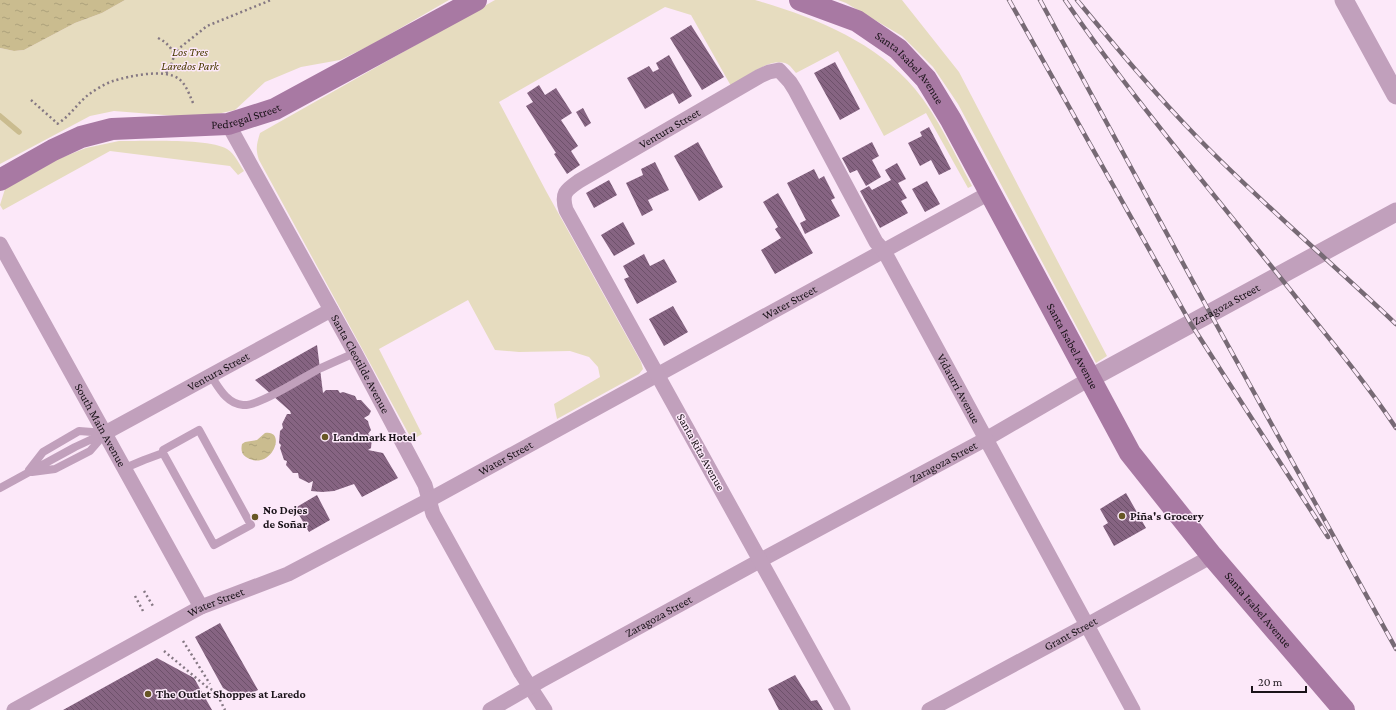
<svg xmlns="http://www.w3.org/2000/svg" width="1396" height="710" font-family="'Crimson Pro',serif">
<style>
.green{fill:#e6dcbf}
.water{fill:url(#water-ripples)}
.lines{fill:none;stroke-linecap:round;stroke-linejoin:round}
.stream{stroke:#cabc8f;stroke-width:5.5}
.building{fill:url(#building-back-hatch)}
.path{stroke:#857883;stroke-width:2.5;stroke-dasharray:2 3;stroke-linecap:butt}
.service{stroke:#c1a0bc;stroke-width:8}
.minor{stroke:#c1a0bc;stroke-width:15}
.tertiary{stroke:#c1a0bc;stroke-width:19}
.secondary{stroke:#a879a3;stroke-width:22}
.rail-casing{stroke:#776a75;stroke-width:4.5}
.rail{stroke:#fce8f9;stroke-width:3;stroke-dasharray:9;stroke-linecap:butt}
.poi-dot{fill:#675725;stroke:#fce8f9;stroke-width:1.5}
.labels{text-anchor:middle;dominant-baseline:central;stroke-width:3;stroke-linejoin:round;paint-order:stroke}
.park-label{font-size:12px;font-style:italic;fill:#493a00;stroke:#fce8f9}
.street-label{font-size:12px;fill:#1a1319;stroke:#fce8f9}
.poi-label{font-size:12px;font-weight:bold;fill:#1a1319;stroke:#fce8f9;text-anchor:start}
</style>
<defs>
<pattern id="water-ripples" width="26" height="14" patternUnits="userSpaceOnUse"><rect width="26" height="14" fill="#cabc8f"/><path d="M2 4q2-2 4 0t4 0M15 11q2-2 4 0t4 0" fill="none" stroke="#ada17b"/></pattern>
<pattern id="building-back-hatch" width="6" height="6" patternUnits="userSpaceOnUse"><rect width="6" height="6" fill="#866482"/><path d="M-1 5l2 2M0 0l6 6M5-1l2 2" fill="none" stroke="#6d516a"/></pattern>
</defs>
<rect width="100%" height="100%" fill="#fce8f9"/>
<path class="green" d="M 125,0 L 449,0 L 371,45 L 340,60 L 301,67 L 265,82 L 235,110 L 217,114 L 189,117 L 114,111 L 90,116 L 0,164 L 0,48 L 14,51 L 24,50 L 75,23 L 102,13 Z
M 495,0 L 755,0 C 813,17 875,41 915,89 C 938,117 954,153 972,186 L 968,188 L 926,113 L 884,136 L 838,51 L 796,73 C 794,71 792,68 790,66 C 775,53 744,78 731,86 L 691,15 L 665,7 L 499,102 L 546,191 L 641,362 L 643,369 L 639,374 L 557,419 L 554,404 L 600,377 L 598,367 L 589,357 L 570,351 L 519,352 L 495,350 L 468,300 L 379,349 L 422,434 L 412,440 L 259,160 C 255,149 257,143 260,133 Z
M 838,0 L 902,0 L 959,72 L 1107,356 L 1096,363 L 958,104 L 933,67 L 902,36 L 846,3 Z
M 119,141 C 142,141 210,138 227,149 C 235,154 239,164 244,171 L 238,175 L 230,166 L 110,151 L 3,210 L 0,205 L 5,189 L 58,159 L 86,148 Z"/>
<path class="water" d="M 0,0 L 125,0 L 102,13 L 75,23 L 24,50 L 14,51 L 0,48 Z
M 265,433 C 288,429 271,473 246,457 C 241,454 241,449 242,444 L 245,442 L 257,440 Z"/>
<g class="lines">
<path class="stream" d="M 0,116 L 19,132"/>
</g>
<path class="building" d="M 691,25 L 724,77 L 702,90 L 670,38 Z
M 669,55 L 692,96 L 679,104 L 673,93 L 645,109 L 627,78 L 649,66 L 653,72 L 659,69 L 656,63 Z
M 835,62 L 860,109 L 840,120 L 814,73 Z
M 539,85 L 545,95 L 556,88 L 572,113 L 561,120 L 578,146 L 571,151 L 580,165 L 567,174 L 554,154 L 556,153 L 526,106 L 533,102 L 527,93 Z
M 583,108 L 591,123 L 585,127 L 576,112 Z
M 929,127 L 951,169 L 939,175 L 931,160 L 920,166 L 908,143 L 922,136 L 920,132 Z
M 698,142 L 723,187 L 699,201 L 674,156 Z
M 872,142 L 879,156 L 872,160 L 881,177 L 866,186 L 857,170 L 850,173 L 842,158 Z
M 655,162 L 669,190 L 648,200 L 653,210 L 642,216 L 626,183 L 643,175 L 641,169 Z
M 897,163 L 906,179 L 898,183 L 907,198 L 901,201 L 908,213 L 880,228 L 860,191 L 869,186 L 872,190 L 891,180 L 885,170 Z
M 814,169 L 819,179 L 824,176 L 835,198 L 831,200 L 840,216 L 805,234 L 800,223 L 806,220 L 787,183 Z
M 609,180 L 617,195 L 594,208 L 586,193 Z
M 927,181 L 940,204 L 925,212 L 912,189 Z
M 778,193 L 813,253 L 775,274 L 761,250 L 781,238 L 775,229 L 778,227 L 763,202 Z
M 623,222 L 635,244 L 614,256 L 601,235 Z
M 644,254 L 650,266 L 664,259 L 677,282 L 637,304 L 624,279 L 629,277 L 623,266 Z
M 673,306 L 688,332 L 664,346 L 649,319 Z
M 317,345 L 323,393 L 326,390 L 338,390 L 340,393 L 343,392 L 355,396 L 357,400 L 361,400 L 371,411 L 369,415 L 364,418 L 368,421 L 369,425 L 371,430 L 368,434 L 372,437 L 371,448 L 368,450 L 383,453 L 398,478 L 362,497 L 354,484 L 334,491 L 322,492 L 311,491 L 313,481 L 309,483 L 299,478 L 298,473 L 293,473 L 286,465 L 287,461 L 284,460 L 280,448 L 281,445 L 279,443 L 280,431 L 283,428 L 282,424 L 287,414 L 291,414 L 290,411 L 255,380 Z
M 1126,493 L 1146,528 L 1114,546 L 1103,526 L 1108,523 L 1100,509 Z
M 317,495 L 330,520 L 309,532 L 295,508 Z
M 220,623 L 258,690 L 241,699 L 223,688 L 195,637 Z
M 157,658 L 194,678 L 212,710 L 63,710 Z
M 795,675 L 811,701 L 817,700 L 823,710 L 779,710 L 768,689 Z"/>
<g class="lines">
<path class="path" d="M 158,38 C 166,42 170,46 174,54
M 166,73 C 173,65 172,58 177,50 L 207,26 L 271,0
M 31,100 L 58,124
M 57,124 C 69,117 77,104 88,95 C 95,90 104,84 113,81 C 129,76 165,68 179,79 C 187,85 190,97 194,105
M 144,591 L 153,606
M 135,596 L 143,611
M 183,641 L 210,684
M 164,651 L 207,687 L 216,692 L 225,710"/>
<path class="service" d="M 211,376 C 219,388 227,404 243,405 C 258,407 305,376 321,368 C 332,363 343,358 355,353
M 199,430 L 251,525 L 214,545 L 163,453 L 163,450 Z
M 125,468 L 144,460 L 163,453
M 29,470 L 43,452 L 79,431 L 105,433
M 32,472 L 55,469 L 90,451 L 103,436
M 0,488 L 75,447 L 105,433"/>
<g class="minor">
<path id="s1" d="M 228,124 L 355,353 L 425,485 L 433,514 L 521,673 L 545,710"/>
<path id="s2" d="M 0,244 L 201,607"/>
<path id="s3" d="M 105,433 L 331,310"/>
<path id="s4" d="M 14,710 L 201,607 L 288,574 L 429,500 L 991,192"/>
<path id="s5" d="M 490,710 L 542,680 L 761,560 L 986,439 L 1091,378"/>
<path id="s6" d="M 843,710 L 566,210 C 561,193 566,190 579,181 L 760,76 L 769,72 L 779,70 L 790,82 L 795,90 L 876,242 L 884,251 L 1133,710"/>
<path id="s7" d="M 929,710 L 1087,625 L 1212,556"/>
</g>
<g class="tertiary">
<path d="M 1344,0 L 1396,95"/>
<path id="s8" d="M 1091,378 L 1396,212"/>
</g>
<g class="secondary">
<path id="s9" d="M 800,0 L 857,21 L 898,49 L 926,79 L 951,120 L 1130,453 L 1212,556 L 1344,710"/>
<path id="s10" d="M 0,180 L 53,150 L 81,137 L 112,129 L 228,124 L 275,109 L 476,0"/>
</g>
<g class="rail-casing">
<path id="rail" d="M 1009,0 L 1191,324 L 1328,537
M 1040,0 L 1210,313 L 1396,649
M 1065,0 C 1137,105 1220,201 1299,301 C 1332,342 1366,383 1396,428
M 1077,0 C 1116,47 1154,93 1197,137 C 1260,202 1330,261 1396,324"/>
</g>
<use href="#rail" class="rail"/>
</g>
<g class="poi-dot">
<circle cx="325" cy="437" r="4"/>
<circle cx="1122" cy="516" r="4"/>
<circle cx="255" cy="517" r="4"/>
<circle cx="148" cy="694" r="4"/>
</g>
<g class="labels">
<g class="park-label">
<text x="190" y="52">Los Tres<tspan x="190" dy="14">Laredos Park</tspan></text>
</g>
<g class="street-label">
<text stroke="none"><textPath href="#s9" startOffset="132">Santa Isabel Avenue</textPath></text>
<text stroke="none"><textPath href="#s10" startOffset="259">Pedregal Street</textPath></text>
<text stroke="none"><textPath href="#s6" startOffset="712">Ventura Street</textPath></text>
<text stroke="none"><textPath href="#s4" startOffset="877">Water Street</textPath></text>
<text stroke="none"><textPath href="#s8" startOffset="154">Zaragoza Street</textPath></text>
<text stroke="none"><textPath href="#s9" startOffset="456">Santa Isabel Avenue</textPath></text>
<text stroke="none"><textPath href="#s1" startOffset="274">Santa Cleotilde Avenue</textPath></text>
<text stroke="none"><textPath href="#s3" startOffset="129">Ventura Street</textPath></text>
<text stroke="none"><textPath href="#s6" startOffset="1203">Vidaurri Avenue</textPath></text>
<text stroke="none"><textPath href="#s2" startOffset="207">South Main Avenue</textPath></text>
<text transform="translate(701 452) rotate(61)">Santa Rita Avenue</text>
<text stroke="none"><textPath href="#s4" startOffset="553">Water Street</textPath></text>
<text stroke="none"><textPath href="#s5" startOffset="517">Zaragoza Street</textPath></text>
<text stroke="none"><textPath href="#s4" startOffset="229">Water Street</textPath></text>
<text stroke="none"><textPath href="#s9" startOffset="780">Santa Isabel Avenue</textPath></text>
<text stroke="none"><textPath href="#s5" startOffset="193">Zaragoza Street</textPath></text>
<text stroke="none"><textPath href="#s7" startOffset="161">Grant Street</textPath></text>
</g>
<g class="poi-label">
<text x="333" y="437">Landmark Hotel</text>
<text x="263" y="510">No Dejes<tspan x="263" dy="14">de Soñar</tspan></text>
<text x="1130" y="516">Piña's Grocery</text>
<text x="156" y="694">The Outlet Shoppes at Laredo</text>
</g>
</g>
<path d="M1252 686v6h54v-6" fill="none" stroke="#1a1319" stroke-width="2"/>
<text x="1258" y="686" font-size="12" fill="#1a1319" stroke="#fce8f9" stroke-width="3" paint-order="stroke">20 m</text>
</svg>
